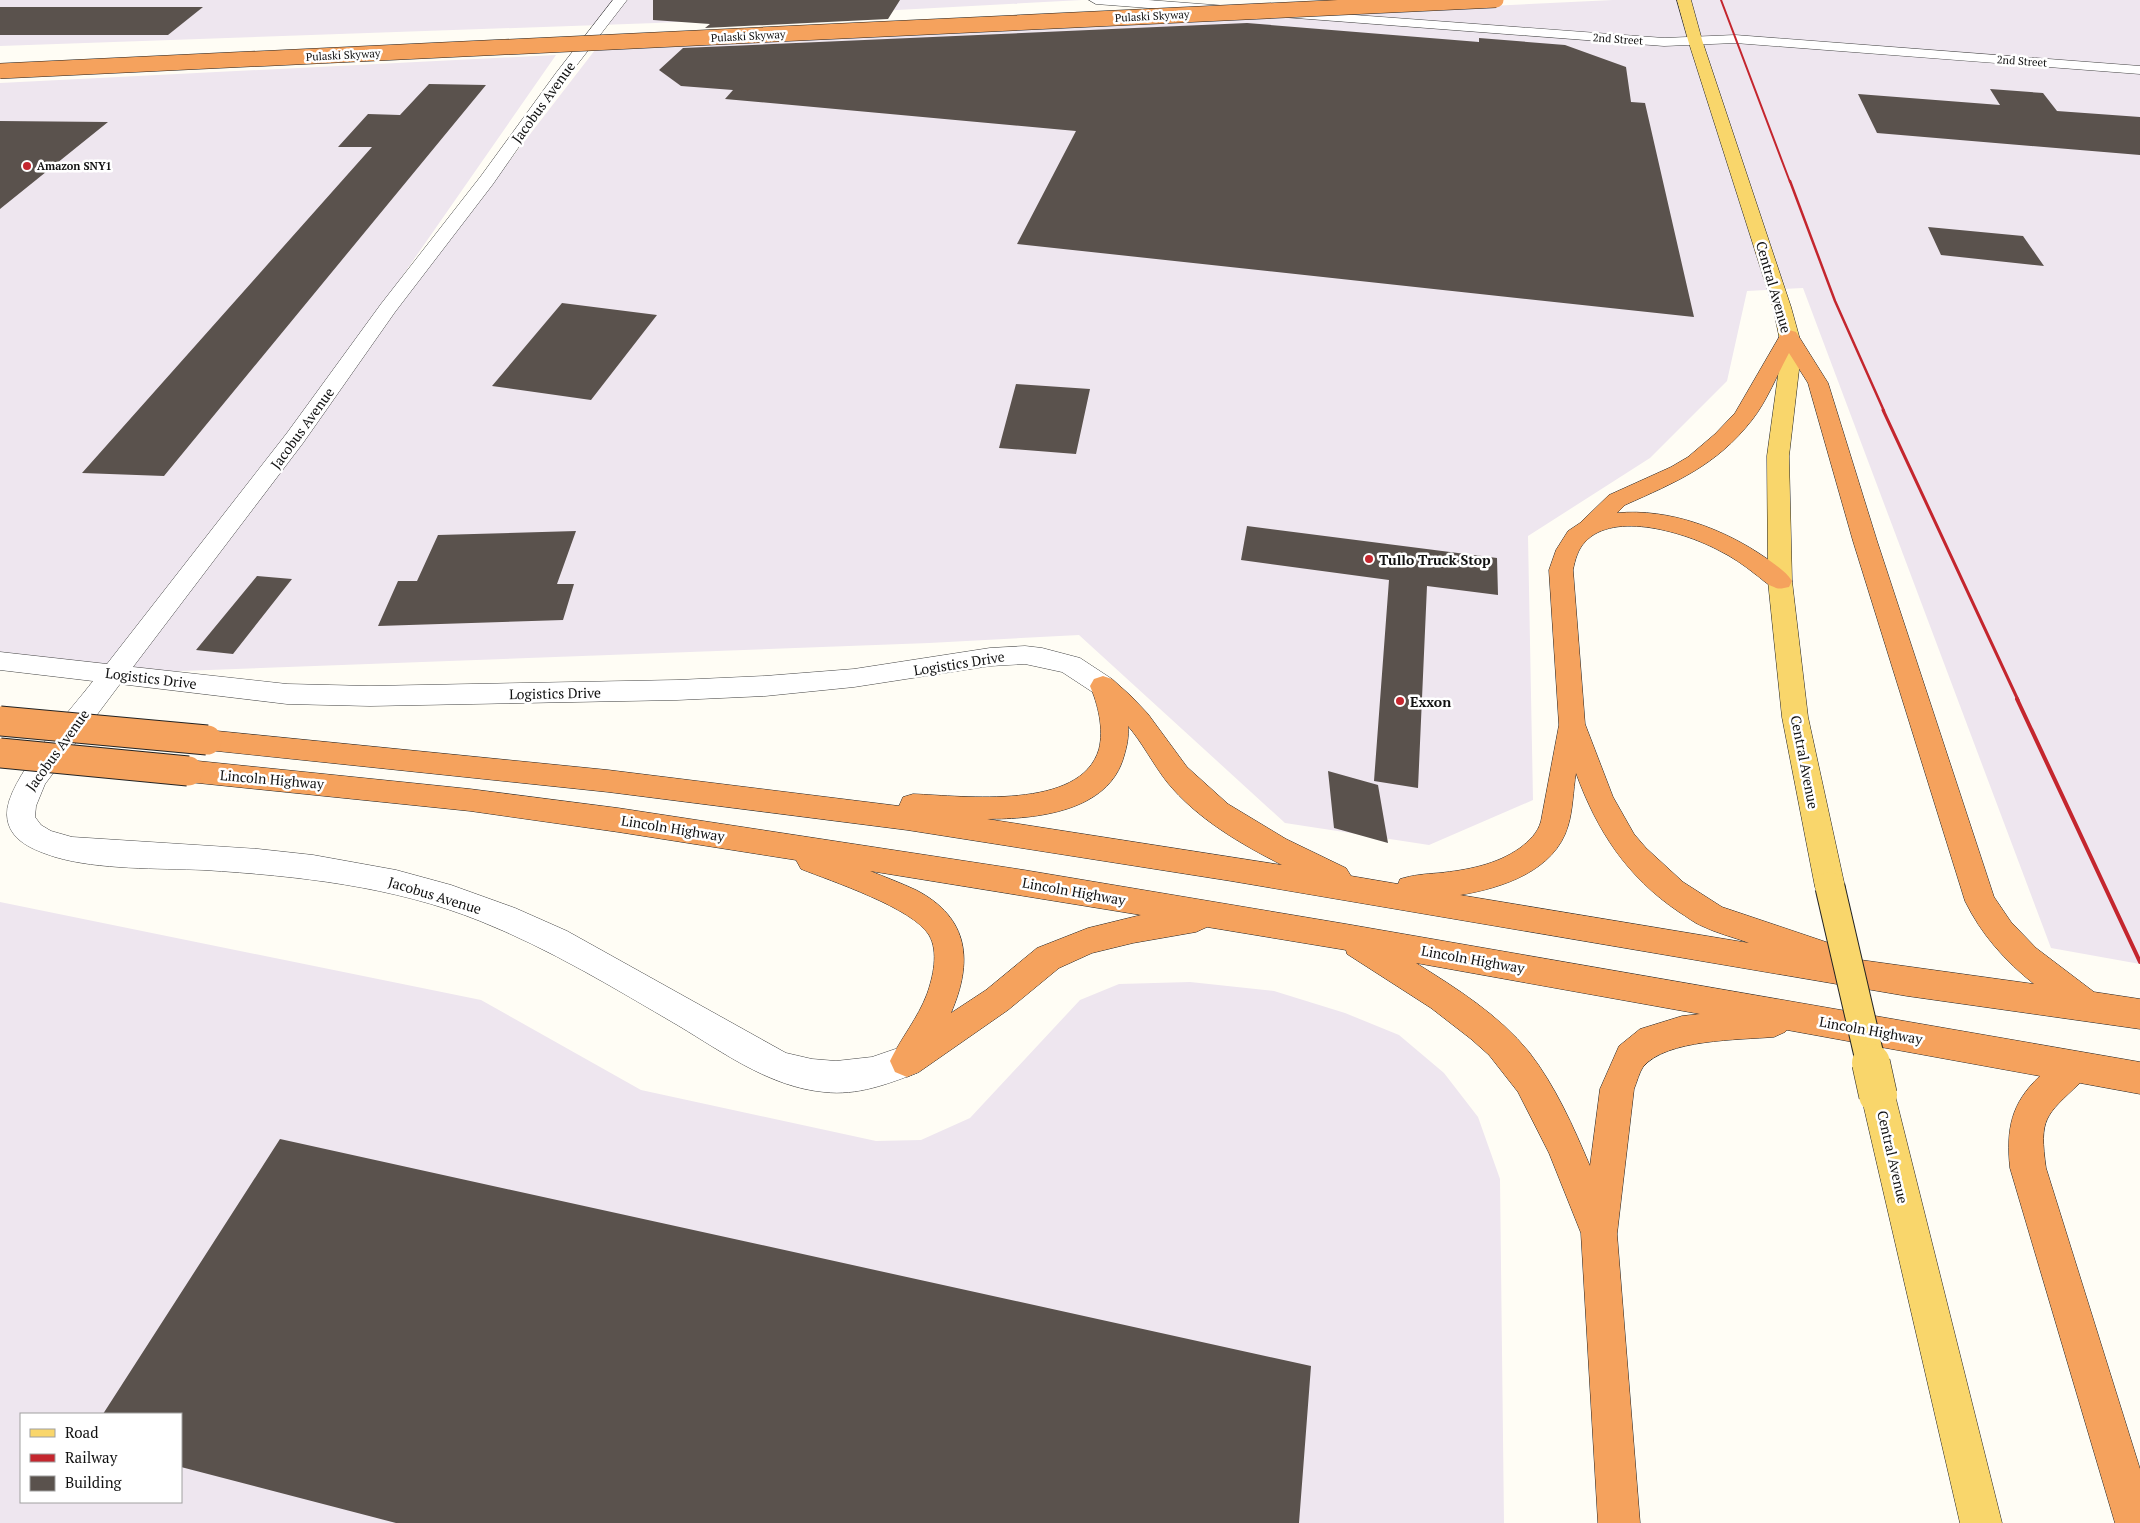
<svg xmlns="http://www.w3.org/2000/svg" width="2140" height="1523" font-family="'PT Serif',serif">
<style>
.industrial{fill:#eee6ef;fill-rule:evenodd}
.building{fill:#5a524d}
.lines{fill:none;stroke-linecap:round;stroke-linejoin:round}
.minor-casing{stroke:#444;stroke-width:1}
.major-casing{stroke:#222;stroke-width:1}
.highway-casing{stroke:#222;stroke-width:1}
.minor{fill:#fff;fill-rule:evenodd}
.major{fill:#f9d66b;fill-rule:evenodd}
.highway{fill:#f5a25d;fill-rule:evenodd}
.rail-far3{stroke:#c4262e;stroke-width:2}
.rail-far2{stroke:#c4262e;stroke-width:2.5}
.rail-far1{stroke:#c4262e;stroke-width:3}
.rail{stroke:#c4262e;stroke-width:4}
.major-bridge-far1-casing{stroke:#222;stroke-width:31;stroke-linecap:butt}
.major-bridge-casing{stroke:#222;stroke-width:39;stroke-linecap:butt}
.highway-bridge-far1-casing{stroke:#222;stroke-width:16;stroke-linecap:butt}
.highway-bridge-casing{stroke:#222;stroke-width:31;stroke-linecap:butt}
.major-bridge-far1{stroke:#f9d66b;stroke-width:29}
.major-bridge{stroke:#f9d66b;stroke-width:38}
.highway-bridge-far1{stroke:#f5a25d;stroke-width:15}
.highway-bridge{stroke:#f5a25d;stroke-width:29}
.poi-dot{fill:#c4262e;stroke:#fff;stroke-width:2}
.labels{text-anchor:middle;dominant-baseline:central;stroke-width:5;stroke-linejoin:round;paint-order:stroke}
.far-street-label{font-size:11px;fill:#111;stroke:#fff}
.far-poi-label{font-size:11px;font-weight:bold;fill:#111;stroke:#fff;text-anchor:start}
.street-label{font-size:14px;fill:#111;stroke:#fff}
.poi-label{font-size:14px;font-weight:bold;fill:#111;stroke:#fff;text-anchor:start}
</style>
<rect width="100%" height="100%" fill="#fffdf5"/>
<path class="industrial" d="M 0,0 L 1082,0 L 656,23 L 0,46 Z
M 1613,0 L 2140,0 L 2140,964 L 2051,948 L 1803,288 L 1747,291 L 1727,381 L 1650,458 L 1528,536 L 1533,800 L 1429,845 L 1285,823 L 1079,635 L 929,643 L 127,673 L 0,667 L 0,83 L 556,55 L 234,518 L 595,50 Z
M 0,902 L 481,1000 L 641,1090 L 876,1141 L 921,1140 L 970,1118 L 1080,1000 L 1119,984 L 1190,982 L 1274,991 L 1345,1013 L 1399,1035 L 1444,1073 L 1478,1117 L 1500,1179 L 1504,1523 L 0,1523 ZM 21,1414 L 181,1414 L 181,1502 L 21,1502 Z"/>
<path class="building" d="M 653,0 L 900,0 L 888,19 L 705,28 L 710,24 L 653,20 Z
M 0,7 L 203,7 L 168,35 L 0,35 Z
M 1247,23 L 1479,42 L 1479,38 L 1565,45 L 1626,67 L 1631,102 L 1645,103 L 1694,317 L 1017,244 L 1076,131 L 725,99 L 733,90 L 681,86 L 659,70 L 683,48 Z
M 429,84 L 486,85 L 164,476 L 82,473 L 372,147 L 338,147 L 368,114 L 400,115 Z
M 1990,89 L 2043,93 L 2057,111 L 2140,117 L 2140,155 L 1877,133 L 1858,94 L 2000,105 Z
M 0,121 L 108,122 L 0,209 Z
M 1928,227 L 2023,236 L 2044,266 L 1941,255 Z
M 562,303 L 657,315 L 591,400 L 492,386 Z
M 1016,384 L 1090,389 L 1076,454 L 999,448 Z
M 1247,526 L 1497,558 L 1498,595 L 1427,586 L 1418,788 L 1374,781 L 1389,580 L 1241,560 Z
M 576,531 L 557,584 L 574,584 L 563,620 L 378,626 L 398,581 L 417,581 L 438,535 Z
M 257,576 L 292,579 L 233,654 L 196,650 Z
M 1328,771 L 1378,785 L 1388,843 L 1334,828 Z
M 280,1139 L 1311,1366 L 1299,1523 L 396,1523 L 181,1467 L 181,1414 L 103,1414 Z"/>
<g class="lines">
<g class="minor-casing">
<path id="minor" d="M 613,0 L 627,0 L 566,79 L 493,184 L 395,312 L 303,443 L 133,667 L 287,684 L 370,686 L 677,680 L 765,676 L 854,669 L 990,648 L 1025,646 L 1042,648 L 1080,658 L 1112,679 L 1116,686 L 1112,693 L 1103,696 L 1094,693 L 1062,672 L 1025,664 L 990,666 L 854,687 L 765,696 L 677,700 L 370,706 L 287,704 L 120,684 L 45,784 L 36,806 L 35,817 L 41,825 L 51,831 L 72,837 L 258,849 L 313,855 L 396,870 L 451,885 L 515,908 L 567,931 L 786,1053 L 812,1059 L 836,1061 L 872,1057 L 907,1045 L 919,1050 L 924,1061 L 919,1072 C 888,1084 857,1096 824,1092 C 770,1087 724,1053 679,1026 C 614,988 550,949 480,921 C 393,886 298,876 204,870 C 158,868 99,870 55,857 C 34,850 8,841 7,815 C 5,781 72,709 93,681 L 0,670 L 0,652 L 107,664 L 287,433 L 381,304 L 481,176 L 556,73 Z
M 1089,0 L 1148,0 L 1227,6 L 1234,10 L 1227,14 L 1096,4 Z
M 1274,9 L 1664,38 L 1735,35 L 2140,66 L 2140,74 L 1735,43 L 1664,46 L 1269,16 L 1267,13 Z"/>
</g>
<g class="major-casing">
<path id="major" d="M 1677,0 L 1691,0 L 1702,40 L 1791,307 L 1799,336 L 1800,361 L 1789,456 L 1792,581 L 1808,717 L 1845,887 L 1841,896 L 1830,900 L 1819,896 L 1815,887 L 1782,717 L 1768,581 L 1767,456 L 1780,361 L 1779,336 L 1773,307 L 1688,40 Z
M 1878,1079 L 1890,1084 L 1895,1095 L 2002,1523 L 1960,1523 L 1861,1095 L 1866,1084 Z"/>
</g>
<g class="highway-casing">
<path id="highway" d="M 1789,330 L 1796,332 L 1828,383 L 1877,541 L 1994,897 L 2011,922 L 2036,948 L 2094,992 L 2140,999 L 2140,1029 L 1907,996 L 1231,881 L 907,830 L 608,792 L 207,750 L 197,747 L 193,740 L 197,733 L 207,730 L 608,770 L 899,806 L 903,797 L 913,794 C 964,796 1081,811 1099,749 C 1104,729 1098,704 1090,686 L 1094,679 L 1103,676 L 1112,679 L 1131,696 L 1148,714 L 1187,767 L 1228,804 L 1286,839 L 1346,868 L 1351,876 L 1398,884 L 1400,879 C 1413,875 1425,874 1439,873 C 1467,870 1496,865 1520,848 C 1529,841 1538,833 1541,821 L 1559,725 L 1549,570 L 1556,550 L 1568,531 L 1580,523 L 1609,495 L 1671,467 L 1688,457 L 1715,434 L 1735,413 L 1782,332 ZM 1789,353 L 1808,383 L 1853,541 L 1965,901 C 1981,934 2005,961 2034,984 L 1832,956 L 1834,953 L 1829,943 L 1722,907 L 1683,882 L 1646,848 L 1634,834 L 1613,797 L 1585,724 L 1573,570 C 1575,560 1578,549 1585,542 C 1614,510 1687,533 1720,551 C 1732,557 1744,565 1755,574 C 1761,578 1767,585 1774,587 C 1779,590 1783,588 1789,587 L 1792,581 C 1786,571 1775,565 1766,558 C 1724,529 1669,508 1617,513 L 1625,505 C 1676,482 1716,466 1752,420 C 1767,401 1777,375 1789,353 ZM 1128,726 C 1142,742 1153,764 1167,782 C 1197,819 1241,844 1282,865 L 987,819 C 1036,819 1109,812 1124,756 C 1127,746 1129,737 1128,726 ZM 1576,773 C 1597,831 1627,877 1679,912 C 1686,916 1694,923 1702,926 C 1716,933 1733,937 1749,943 L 1460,895 C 1502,888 1555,871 1568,826 C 1573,810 1573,791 1576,773 Z
M 188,760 L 470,789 L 618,808 L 1024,870 L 1346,924 L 2140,1062 L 2140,1094 L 2080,1083 C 2045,1116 2039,1118 2046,1168 L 2140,1469 L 2140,1523 L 2115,1523 L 2010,1168 C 2006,1129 2011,1103 2040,1076 L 1787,1030 L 1785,1032 L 1774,1037 C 1739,1040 1666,1039 1643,1067 C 1639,1073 1637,1082 1634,1089 L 1617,1234 L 1640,1523 L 1598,1523 L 1581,1233 L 1549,1153 L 1518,1092 L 1489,1055 L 1471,1039 L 1431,1008 L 1347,954 L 1346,950 L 1207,927 L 1196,932 L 1133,943 L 1092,953 L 1059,968 L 1008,1010 L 919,1072 L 907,1077 L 895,1072 L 890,1061 C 901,1038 918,1018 927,994 C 933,977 939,952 929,935 C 913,908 831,881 801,869 L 796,860 L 618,832 L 470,811 L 188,782 L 178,779 L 174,771 L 178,763 ZM 870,871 L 1141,915 L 1088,928 L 1037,948 L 986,990 L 951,1013 C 973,962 970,918 916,890 C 901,883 885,877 870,871 ZM 1416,963 L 1700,1014 L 1682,1016 L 1640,1029 L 1619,1046 L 1600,1089 L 1590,1166 C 1573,1126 1556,1087 1529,1052 C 1499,1015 1456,988 1416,963 Z"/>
</g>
<use href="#minor" class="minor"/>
<use href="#major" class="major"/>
<use href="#highway" class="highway"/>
<path class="rail-far3" d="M 1721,0 L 1790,182"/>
<path class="rail-far2" d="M 1790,181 L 1835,301 L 1884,411"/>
<path class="rail-far1" d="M 1883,410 L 2018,700"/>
<path class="rail" d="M 2017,699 L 2140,962"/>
<g class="major-bridge-far1-casing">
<path id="major-bridge-far1" d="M 1830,887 L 1871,1064"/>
</g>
<g class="major-bridge-casing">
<path id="major-bridge" d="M 1871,1063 L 1878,1095"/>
</g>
<g class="highway-bridge-far1-casing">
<path id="highway-bridge-far1" d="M 0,71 L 1496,0"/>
</g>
<g class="highway-bridge-casing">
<path id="highway-bridge" d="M 0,721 L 207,740
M 0,753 L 188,771"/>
</g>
<use href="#major-bridge-far1" class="major-bridge-far1"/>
<use href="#major-bridge" class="major-bridge"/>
<use href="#highway-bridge-far1" class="highway-bridge-far1"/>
<use href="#highway-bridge" class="highway-bridge"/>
</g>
<g class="poi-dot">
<circle cx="27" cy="166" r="5"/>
<circle cx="1369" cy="559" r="5"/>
<circle cx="1400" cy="701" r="5"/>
</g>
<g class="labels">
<g class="far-street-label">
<text transform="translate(1152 16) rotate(-3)">Pulaski Skyway</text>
<text transform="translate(748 36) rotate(-3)">Pulaski Skyway</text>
<text transform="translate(1618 39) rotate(4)">2nd Street</text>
<text transform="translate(343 55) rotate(-3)">Pulaski Skyway</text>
<text transform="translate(2022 61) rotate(4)">2nd Street</text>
</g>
<g class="far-poi-label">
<text x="37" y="166">Amazon SNY1</text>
</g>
<g class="street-label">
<text transform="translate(543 102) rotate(-54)">Jacobus Avenue</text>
<text transform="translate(1774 287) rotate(74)">Central Avenue</text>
<text transform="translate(302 428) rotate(-54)">Jacobus Avenue</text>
<text transform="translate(959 663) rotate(-9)">Logistics Drive</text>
<text transform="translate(151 678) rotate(7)">Logistics Drive</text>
<text transform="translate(555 693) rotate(-1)">Logistics Drive</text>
<text transform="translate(57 750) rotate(-54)">Jacobus Avenue</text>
<text transform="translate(1805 762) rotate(79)">Central Avenue</text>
<text transform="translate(272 779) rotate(5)">Lincoln Highway</text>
<text transform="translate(673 828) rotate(9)">Lincoln Highway</text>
<text transform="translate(1074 891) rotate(10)">Lincoln Highway</text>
<text transform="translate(435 895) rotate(17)">Jacobus Avenue</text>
<text transform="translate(1473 959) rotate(10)">Lincoln Highway</text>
<text transform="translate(1871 1030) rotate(10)">Lincoln Highway</text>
<text transform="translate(1893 1157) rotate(77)">Central Avenue</text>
</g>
<g class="poi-label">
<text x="1379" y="559">Tullo Truck Stop</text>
<text x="1410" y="701">Exxon</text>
</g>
</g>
<rect x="20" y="1413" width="162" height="90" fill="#ffffff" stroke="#a0a0a0"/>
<rect x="30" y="1429" width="25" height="8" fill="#f9d66b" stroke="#a0a0a0"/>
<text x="65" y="1438" font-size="15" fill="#111111">Road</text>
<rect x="30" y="1454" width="25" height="8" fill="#c4262e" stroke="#a0a0a0"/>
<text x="65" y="1463" font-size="15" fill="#111111">Railway</text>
<rect x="30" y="1476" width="25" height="15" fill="#5a524d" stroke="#a0a0a0"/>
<text x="65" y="1488" font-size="15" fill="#111111">Building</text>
</svg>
